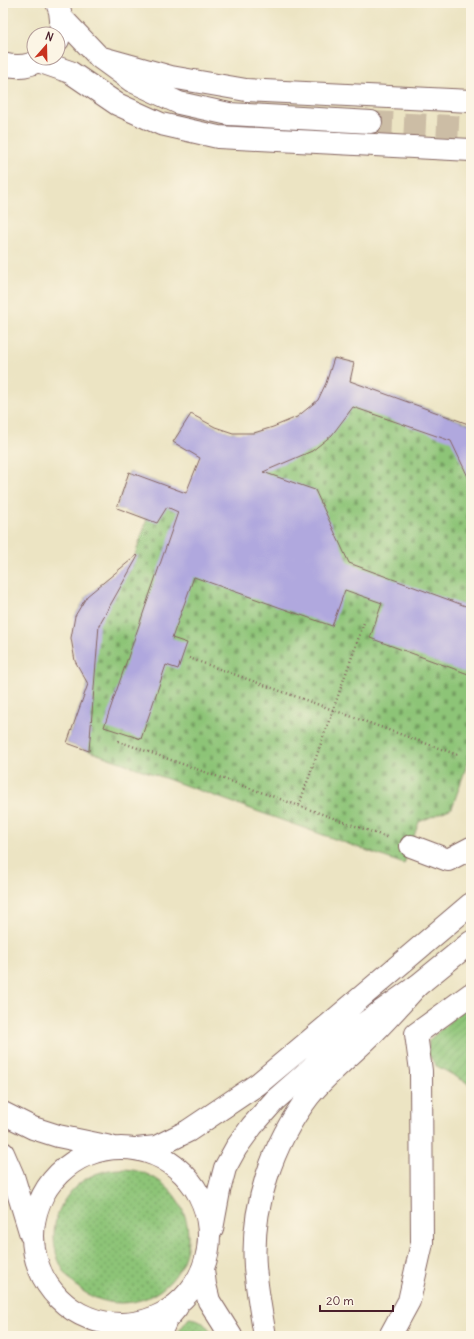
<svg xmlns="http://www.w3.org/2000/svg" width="474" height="1339" font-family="Delius,sans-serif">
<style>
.grass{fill:url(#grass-dots);stroke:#6c7251}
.cemetery{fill:url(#cemetery-stones);stroke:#6c7251}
.garden{fill:url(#garden-furrows);stroke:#6c7251}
.building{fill:#b0a8de}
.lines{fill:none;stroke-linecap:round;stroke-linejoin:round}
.minor-tunnel{stroke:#ccbda5;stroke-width:22;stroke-dasharray:22 11;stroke-linecap:butt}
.minor-casing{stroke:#836460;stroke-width:24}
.highway-casing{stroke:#836460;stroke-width:24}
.path{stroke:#836460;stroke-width:2.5;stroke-dasharray:1 3;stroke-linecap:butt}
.minor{stroke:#fff;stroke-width:22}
.highway{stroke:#fff;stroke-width:22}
</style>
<defs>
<pattern id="grass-dots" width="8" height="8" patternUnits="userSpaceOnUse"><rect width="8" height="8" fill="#8dc477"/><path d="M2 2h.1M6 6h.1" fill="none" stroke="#759f62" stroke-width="1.8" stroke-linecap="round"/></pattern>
<pattern id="cemetery-stones" width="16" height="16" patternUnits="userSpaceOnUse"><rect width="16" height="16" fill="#8dc477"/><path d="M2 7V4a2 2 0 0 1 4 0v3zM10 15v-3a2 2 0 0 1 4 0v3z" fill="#759f62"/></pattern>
<pattern id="garden-furrows" width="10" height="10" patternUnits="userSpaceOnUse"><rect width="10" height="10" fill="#8dc477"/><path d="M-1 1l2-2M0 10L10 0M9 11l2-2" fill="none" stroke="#759f62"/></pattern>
</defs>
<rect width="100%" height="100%" fill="#fcf5e5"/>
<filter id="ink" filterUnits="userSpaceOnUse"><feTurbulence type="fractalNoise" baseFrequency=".025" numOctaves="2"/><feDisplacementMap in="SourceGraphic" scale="8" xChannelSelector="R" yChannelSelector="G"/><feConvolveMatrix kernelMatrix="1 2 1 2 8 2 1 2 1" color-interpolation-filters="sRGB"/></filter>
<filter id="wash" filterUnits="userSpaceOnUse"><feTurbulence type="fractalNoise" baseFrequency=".012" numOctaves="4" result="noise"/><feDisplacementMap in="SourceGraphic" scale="16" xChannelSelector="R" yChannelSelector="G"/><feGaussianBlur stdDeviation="0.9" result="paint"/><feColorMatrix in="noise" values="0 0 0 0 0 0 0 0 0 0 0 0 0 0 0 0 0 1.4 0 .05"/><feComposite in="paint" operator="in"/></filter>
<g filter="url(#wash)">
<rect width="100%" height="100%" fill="#ece4c3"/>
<path class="grass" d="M54 1236a67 67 0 1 1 134 0a67 67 0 1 1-134 0Z
M 189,1318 C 202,1318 207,1327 213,1336 L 175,1336 Z"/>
<path class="cemetery" d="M 334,358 L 354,363 L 350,381 L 469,424 L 471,427 L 471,753 L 452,808 L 419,822 L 404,864 L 67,743 L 88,684 L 75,616 L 87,596 L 108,579 L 129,573 L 147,519 L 117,508 L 129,472 L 170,487 L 168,494 L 185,499 L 201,457 L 173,442 L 191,414 C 204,421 218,430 233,433 C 259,437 299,421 317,401 C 327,390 330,372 334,358 Z"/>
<path class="garden" d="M 471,1003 L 471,1085 L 435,1065 L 428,1053 L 429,1040 Z"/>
<g id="blocks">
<path class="building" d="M 334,358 L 354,363 L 350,381 L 471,425 L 471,483 L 451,441 L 353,407 L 332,435 L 312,451 L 263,472 L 315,490 L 349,563 L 471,608 L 471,675 L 370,638 L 382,603 L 345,590 L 332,626 L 194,577 L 172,638 L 187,643 L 178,669 L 166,665 L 141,739 L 104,727 L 178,512 L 167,507 L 157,523 L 117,508 L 129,472 L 186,493 L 200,458 L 173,442 L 191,414 L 215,427 L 233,433 L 254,433 L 273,427 L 297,417 L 318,400 L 326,383 Z
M 137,555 L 138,556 L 99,625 L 89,751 L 67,743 L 88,684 L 75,661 L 71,638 L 75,616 L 87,596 Z"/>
</g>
</g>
<g filter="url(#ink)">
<use href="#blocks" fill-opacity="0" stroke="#836460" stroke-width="1"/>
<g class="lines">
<path class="minor-tunnel" d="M 371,122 L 471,127"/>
<g class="minor-casing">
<path id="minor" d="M 57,3 C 63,15 62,27 58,40
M 62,18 L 99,57 L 132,81 L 179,103 L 229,114 L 371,122
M 99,57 L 171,77 L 246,90 L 471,101
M 38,61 L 70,72 L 117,104 L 161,124 L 218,137 L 471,150
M 3,64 C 17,68 30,67 43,58
M 411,846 L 448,860 L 471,848
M 3,1113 L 33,1128 L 58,1136 L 111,1147
M33 1236a88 88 0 1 1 176 0a88 88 0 1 1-176 0Z
M 136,1149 L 156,1147 L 188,1131 L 258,1084 L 332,1022 L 471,904
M 3,1153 L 13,1176 L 31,1235
M 212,1229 L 219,1191 L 225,1168 L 236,1148 L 252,1126 L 275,1100 L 355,1030 L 417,986 L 471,942
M 159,1336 L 166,1320 L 177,1307
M 390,1336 L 409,1301 L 422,1243 L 421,1071 L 416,1034 L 471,994"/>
</g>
<g class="highway-casing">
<path id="highway" d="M 203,1269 L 205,1285 L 209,1301 L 231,1336
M 265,1336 C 261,1313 257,1290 255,1267 C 251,1207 272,1144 309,1096 C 325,1076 346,1059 365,1041 C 383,1024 400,1005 417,986"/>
</g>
<path class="path" d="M 189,658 L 458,755
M 118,741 L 389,838
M 299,805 L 365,620"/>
<use href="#minor" class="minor"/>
<use href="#highway" class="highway"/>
</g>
</g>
<rect width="474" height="1339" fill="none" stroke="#fcf5e5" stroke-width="16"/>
<g transform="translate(46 46) rotate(20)"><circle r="19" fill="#fcf5e5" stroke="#b59f9b"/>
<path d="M0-3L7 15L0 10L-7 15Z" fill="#c8321e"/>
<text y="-6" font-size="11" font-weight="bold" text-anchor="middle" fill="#4a1f2b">N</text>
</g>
<path d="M320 1305v6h73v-6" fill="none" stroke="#4a1f2b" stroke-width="2"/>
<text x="326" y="1305" font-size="12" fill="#4a1f2b" stroke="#fcf5e5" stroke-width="3" paint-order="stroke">20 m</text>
</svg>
